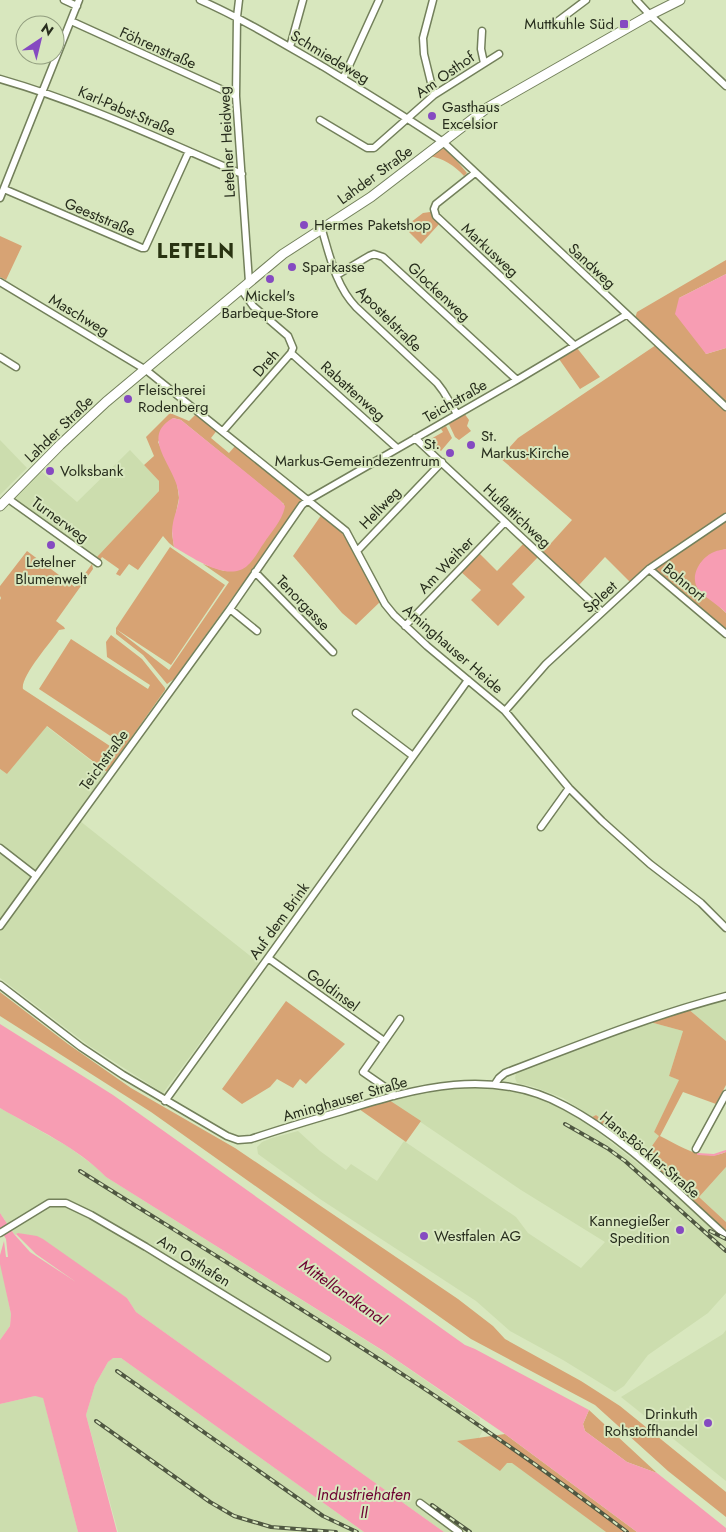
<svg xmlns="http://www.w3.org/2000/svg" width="726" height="1532" font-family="Jost,sans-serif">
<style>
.built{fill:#ccddae}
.green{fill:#d7a374}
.water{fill:#f79db3}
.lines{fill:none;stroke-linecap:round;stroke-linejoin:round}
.stream{stroke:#f79db3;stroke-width:2}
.street-casing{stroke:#73805b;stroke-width:9}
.secondary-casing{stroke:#73805b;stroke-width:11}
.street{stroke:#fff;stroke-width:6}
.secondary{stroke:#fff;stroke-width:9}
.rail-casing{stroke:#4f5741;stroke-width:4}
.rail{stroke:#d8e7be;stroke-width:2;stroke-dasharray:5.5;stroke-linecap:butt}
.poi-dot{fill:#854ac1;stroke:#d8e7be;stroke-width:2}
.labels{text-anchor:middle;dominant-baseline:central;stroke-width:4;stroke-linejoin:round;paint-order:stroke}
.poi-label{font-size:15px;fill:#272d1d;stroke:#d8e7be;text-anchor:start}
.street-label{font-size:15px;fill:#272d1d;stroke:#d8e7be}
.water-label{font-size:16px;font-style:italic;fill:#6d0031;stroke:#d8e7be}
.district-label{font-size:20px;font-weight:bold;letter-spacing:1px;fill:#293311;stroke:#d8e7be}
</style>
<rect width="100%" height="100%" fill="#d8e7be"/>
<path class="built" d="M 0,440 L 27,468 L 0,495 Z
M 130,450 L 159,481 L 159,491 L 96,558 L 13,498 L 41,471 L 77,502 Z
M 46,726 L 111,776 L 80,821 L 259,963 L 163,1093 L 88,1045 L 0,978 L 0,769 L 7,774 Z
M 726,999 L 726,1041 L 687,1008 Z
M 650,1022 L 683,1031 L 669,1076 L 680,1080 L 654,1132 L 660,1136 L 647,1154 L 596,1115 L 592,1117 L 563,1098 L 534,1087 L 517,1083 L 515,1078 L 516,1073 L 525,1068 Z
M 480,1082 L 512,1086 L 555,1103 L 583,1120 L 651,1174 L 726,1241 L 726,1293 L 708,1313 L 648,1355 L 624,1386 L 615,1392 L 563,1360 L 510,1331 L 476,1301 L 320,1199 L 258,1154 L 257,1147 L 262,1142 L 272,1138 L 298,1131 L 320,1151 L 346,1170 L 351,1164 L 377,1181 L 404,1141 L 516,1217 L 528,1233 L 581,1268 L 605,1242 L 521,1190 L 382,1096 Z
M 0,1108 L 67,1146 L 96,1167 L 106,1177 L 386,1353 L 480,1418 L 479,1426 L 483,1430 L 479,1438 L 606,1532 L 444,1532 L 136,1312 L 127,1298 L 25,1236 L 18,1233 L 15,1235 L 0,1213 Z
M 726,1167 L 726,1222 L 699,1197 Z
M 0,1260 L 11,1314 L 10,1326 L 0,1340 Z
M 726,1330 L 726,1481 L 621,1397 L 723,1334 Z
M 112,1358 L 121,1358 L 364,1532 L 118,1532 L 86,1415 L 95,1385 L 108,1362 Z
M 35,1396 L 43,1397 L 78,1532 L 0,1532 L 0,1404 Z"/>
<path class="green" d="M 443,147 L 446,148 L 467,173 L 464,176 C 455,166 443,158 429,156 Z
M 430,212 L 432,212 L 433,216 L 440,223 L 421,244 L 409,232 L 410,230 L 406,226 L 423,213 Z
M 0,236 L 22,246 L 6,280 L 0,277 Z
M 726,260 L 726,274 L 679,298 L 706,354 L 726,348 L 726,402 L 635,318 L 637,312 Z
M 656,345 L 726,410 L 726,514 L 647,566 L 631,583 L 605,557 L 579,585 L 543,552 L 572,520 L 500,458 L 518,438 Z
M 577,348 L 600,377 L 580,389 L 559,359 Z
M 170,413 L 189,421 L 197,413 L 218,429 L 211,438 L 229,453 L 236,445 L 301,497 L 301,503 L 174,679 L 167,684 L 143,655 L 116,634 L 116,628 L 170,547 L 225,585 L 171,665 L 116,629 L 169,670 L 229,582 L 203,564 L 224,571 L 284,504 L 181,420 L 173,418 L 158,442 L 177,483 L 179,498 L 172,533 L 174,547 L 169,543 L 163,536 L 138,570 L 129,564 L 120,576 L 116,574 L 119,569 L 102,557 L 100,560 L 96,558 L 159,491 L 159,481 L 144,465 L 154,456 L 146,437 Z
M 464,413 L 469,420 L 467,426 L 471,431 L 459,440 L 455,437 L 448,422 Z
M 446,426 L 452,438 L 441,451 L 429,440 L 443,432 L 441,429 Z
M 322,514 L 347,538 L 381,601 L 356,625 L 342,613 L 293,556 Z
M 726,520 L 726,549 C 714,552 708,555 700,564 L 712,600 L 726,613 L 726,631 L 656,572 L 657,566 Z
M 525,542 L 539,556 L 512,584 L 525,597 L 498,626 L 471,600 L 481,590 L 460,571 L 478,552 L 497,571 Z
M 27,551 L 75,587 L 92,564 L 93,569 L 56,621 L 64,627 L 65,629 L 59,630 C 51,642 20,677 23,689 L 113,748 L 115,739 L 39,689 L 71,639 L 148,689 L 150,685 L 107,657 L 106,642 L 111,635 L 142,659 L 165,688 L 165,690 L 107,772 L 47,726 L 7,774 L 0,769 L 0,600 L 1,598 L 0,596 L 0,586 Z
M 0,992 L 68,1044 L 131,1088 L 235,1148 L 458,1299 L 493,1326 L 505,1339 L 581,1381 L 620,1406 L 726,1492 L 726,1517 L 668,1471 L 595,1405 L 471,1339 L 151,1112 L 0,1016 Z
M 286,1001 L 345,1044 L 306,1084 L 300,1079 L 293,1088 L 277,1079 L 270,1087 L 242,1104 L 222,1089 Z
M 687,1008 L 726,1041 L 726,1085 L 716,1104 L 683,1092 L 660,1136 C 680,1146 703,1162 726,1152 L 726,1167 L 699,1197 L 726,1222 L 726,1232 L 636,1152 L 592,1117 L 596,1115 L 647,1153 L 659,1136 L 654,1132 L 679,1080 L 669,1076 L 683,1031 L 650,1022 Z
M 389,1100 L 421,1121 L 406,1142 L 359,1109 Z
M 589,1410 L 657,1473 L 627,1462 L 585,1431 L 583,1424 Z
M 505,1434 L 637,1532 L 606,1532 L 512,1463 L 507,1463 L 500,1471 L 457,1441 Z"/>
<path class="water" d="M 726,274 L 726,348 L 706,354 L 675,314 L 679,298 Z
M 173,418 L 181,420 L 280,500 L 285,506 C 283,520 271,532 264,543 C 259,550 254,560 248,565 C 229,584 192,557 174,547 C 173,539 171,532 173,523 C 174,515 179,506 179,497 C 179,469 137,438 173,418 Z
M 726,549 L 726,613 C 718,604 706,599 699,590 C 688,577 701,557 714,552 C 718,550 722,550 726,549 Z
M 0,1024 L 113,1095 L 465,1345 L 475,1349 L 589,1410 L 583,1424 L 585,1431 L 627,1462 L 657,1473 L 726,1528 L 726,1532 L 637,1532 L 505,1434 L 382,1350 L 106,1177 C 77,1147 36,1129 0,1108 Z
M 0,1213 L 14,1234 L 30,1252 L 76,1282 L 36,1254 L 16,1234 L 18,1233 L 37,1236 L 43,1239 L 127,1298 L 136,1312 L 444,1532 L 364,1532 L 121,1358 L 113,1358 L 108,1362 L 95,1385 L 86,1415 L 117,1532 L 78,1532 L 43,1398 L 35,1396 L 0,1404 L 0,1340 L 10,1326 L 11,1314 L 0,1264 L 0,1255 L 4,1241 L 6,1257 L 8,1257 L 6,1239 L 0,1229 Z"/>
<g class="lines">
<path class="stream" d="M 698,1154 L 714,1155 L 726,1151"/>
<g class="street-casing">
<path id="street" d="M 64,0 L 77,6
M 200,0 C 243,19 282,43 322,66 C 363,91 403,115 443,142 L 726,407
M 239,0 L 237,17 L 236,96 L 249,282
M 433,0 L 423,38 L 424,54 L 434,95
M 636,0 L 650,15 L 726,86
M 71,21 L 236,96
M 558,21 L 586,0
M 482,31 L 481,49 L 484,63
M 290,47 L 303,0
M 0,79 C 84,103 162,140 242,174
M 343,79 L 379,0
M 320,120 L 367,148 L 374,148 L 434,95 L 499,54
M 475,173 L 436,204 L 434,209 L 436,216 L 574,345
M 4,189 L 142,248 L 145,248 L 189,151
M 0,198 L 79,0
M 322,230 C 330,257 336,286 356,307 L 437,383 L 443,391 L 457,414
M 337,275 L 369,256 L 374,254 L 383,257 L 517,380
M 0,282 L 146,370 L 346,531 L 385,604 L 394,615 L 427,646 L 505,711 L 569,788 L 602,821 L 650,864 L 701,903 L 726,928
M 291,353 L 397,448
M 0,357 L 16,367
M 223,431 L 291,353 L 293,348 L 288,336 L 253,306 L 241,289
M 415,438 L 602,612
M 7,498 L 98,563
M 358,550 L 442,462
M 649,569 L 726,634
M 255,572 L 333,652
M 230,609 L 257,631
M 405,626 L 505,522
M 505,711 L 546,664 L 649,569 L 726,517
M 356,713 L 413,756
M 541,827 L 569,788
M 0,848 L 36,876
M 0,926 L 230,609 L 302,505 L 308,500 L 517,380 L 626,315
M 268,958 L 384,1041
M 0,985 L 81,1047 L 123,1075 L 227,1136 L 238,1140 L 251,1139 C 281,1129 311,1120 342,1111 C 416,1088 492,1066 565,1106 C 624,1137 676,1191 726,1236
M 495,1084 L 499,1078 L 505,1073 C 578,1045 650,1016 726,996
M 394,1096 L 392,1092 L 363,1072 L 400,1019
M 165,1101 L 468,680
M 696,1149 L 726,1094
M 0,1233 L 49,1203 L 66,1203 L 91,1215 L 146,1247 L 327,1358
M 420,1503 L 459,1532"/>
</g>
<g class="secondary-casing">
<path id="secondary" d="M 0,506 L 60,445 L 106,402 L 283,254 L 371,197 L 487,108 L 650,15 L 680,0"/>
</g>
<use href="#street" class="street"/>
<use href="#secondary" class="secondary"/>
<g class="rail-casing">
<path id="rail" d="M 565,1124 L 607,1148 L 625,1161 L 726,1251
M 80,1171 C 265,1287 453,1399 627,1532
M 710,1231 L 726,1239
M 117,1371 L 323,1516 L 357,1532
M 96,1421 L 210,1502 L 234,1516 L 271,1527 L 336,1532
M 432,1505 L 470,1532"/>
</g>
<use href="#rail" class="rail"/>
</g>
<g class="poi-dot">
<rect x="619" y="19" width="10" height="10" rx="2.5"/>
<circle cx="432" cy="116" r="5"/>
<circle cx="304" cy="225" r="5"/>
<circle cx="292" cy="267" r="5"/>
<circle cx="270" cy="279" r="5"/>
<circle cx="128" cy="399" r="5"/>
<circle cx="471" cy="445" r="5"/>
<circle cx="450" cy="453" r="5"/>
<circle cx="50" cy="471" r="5"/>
<circle cx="51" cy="545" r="5"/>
<circle cx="680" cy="1230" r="5"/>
<circle cx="424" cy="1236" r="5"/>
<circle cx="708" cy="1423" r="5"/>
</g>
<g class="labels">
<g class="poi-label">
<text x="614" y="24" text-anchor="end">Muttkuhle Süd</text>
<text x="442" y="107">Gasthaus<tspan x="442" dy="17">Excelsior</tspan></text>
<text x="314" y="225">Hermes Paketshop</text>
<text x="302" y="267">Sparkasse</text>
<text x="270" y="296" text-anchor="middle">Mickel's<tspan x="270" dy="17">Barbeque-Store</tspan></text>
<text x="138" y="390">Fleischerei<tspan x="138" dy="17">Rodenberg</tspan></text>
<text x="481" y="436">St.<tspan x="481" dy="17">Markus-Kirche</tspan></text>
<text x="440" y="444" text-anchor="end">St.<tspan x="440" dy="17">Markus-Gemeindezentrum</tspan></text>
<text x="60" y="471">Volksbank</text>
<text x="51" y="562" text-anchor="middle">Letelner<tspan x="51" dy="17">Blumenwelt</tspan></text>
<text x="670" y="1221" text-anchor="end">Kannegießer<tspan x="670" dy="17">Spedition</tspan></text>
<text x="434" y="1236">Westfalen AG</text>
<text x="698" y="1414" text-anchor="end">Drinkuth<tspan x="698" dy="17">Rohstoffhandel</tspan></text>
</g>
<g class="street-label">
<text transform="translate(158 48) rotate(24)">Föhrenstraße</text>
<text transform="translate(330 57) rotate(31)">Schmiedeweg</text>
<text transform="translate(445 75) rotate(-35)">Am Osthof</text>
<text transform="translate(127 111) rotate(23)">Karl-Pabst-Straße</text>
<text transform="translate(227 142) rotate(-93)">Letelner Heidweg</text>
<text transform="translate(375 175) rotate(-36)">Lahder Straße</text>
<text transform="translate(100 217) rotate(23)">Geeststraße</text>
<text transform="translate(490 250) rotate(43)">Markusweg</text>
<text transform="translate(592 266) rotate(43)">Sandweg</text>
<text transform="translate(439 292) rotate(43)">Glockenweg</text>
<text transform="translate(79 315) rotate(31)">Maschweg</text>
<text transform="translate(389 319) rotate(45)">Apostelstraße</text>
<text transform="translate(266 363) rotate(-49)">Dreh</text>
<text transform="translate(353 391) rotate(42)">Rabattenweg</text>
<text transform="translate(455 401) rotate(-30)">Teichstraße</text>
<text transform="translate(59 429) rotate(-44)">Lahder Straße</text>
<text transform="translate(380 508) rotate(-46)">Hellweg</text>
<text transform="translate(517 516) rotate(43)">Huflattichweg</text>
<text transform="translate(60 520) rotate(36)">Turnerweg</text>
<text transform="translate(446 565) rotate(-46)">Am Weiher</text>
<text transform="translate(684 582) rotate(40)">Bohnort</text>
<text transform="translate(600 597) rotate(-42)">Spleet</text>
<text transform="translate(303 603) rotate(46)">Tenorgasse</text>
<text transform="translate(453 649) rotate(41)">Aminghauser Heide</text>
<text transform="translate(104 760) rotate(-54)">Teichstraße</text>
<text transform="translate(279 921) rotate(-54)">Auf dem Brink</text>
<text transform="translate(333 990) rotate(36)">Goldinsel</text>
<text transform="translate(345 1099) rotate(-16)">Aminghauser Straße</text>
<text transform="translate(650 1155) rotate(40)">Hans-Böckler-Straße</text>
<text transform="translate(194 1261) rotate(32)">Am Osthafen</text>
</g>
<g class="water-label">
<text transform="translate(343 1292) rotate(35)">Mittellandkanal</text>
<text x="364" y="1494">Industriehafen<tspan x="364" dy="18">II</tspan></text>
</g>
<g class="district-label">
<text x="196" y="251">LETELN</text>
</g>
</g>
<g transform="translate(40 40) rotate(35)"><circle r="24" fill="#d8e7be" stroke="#919d7e"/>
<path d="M0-4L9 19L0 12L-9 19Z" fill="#854ac1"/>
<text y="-8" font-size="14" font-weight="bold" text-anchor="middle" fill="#272d1d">N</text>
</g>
</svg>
